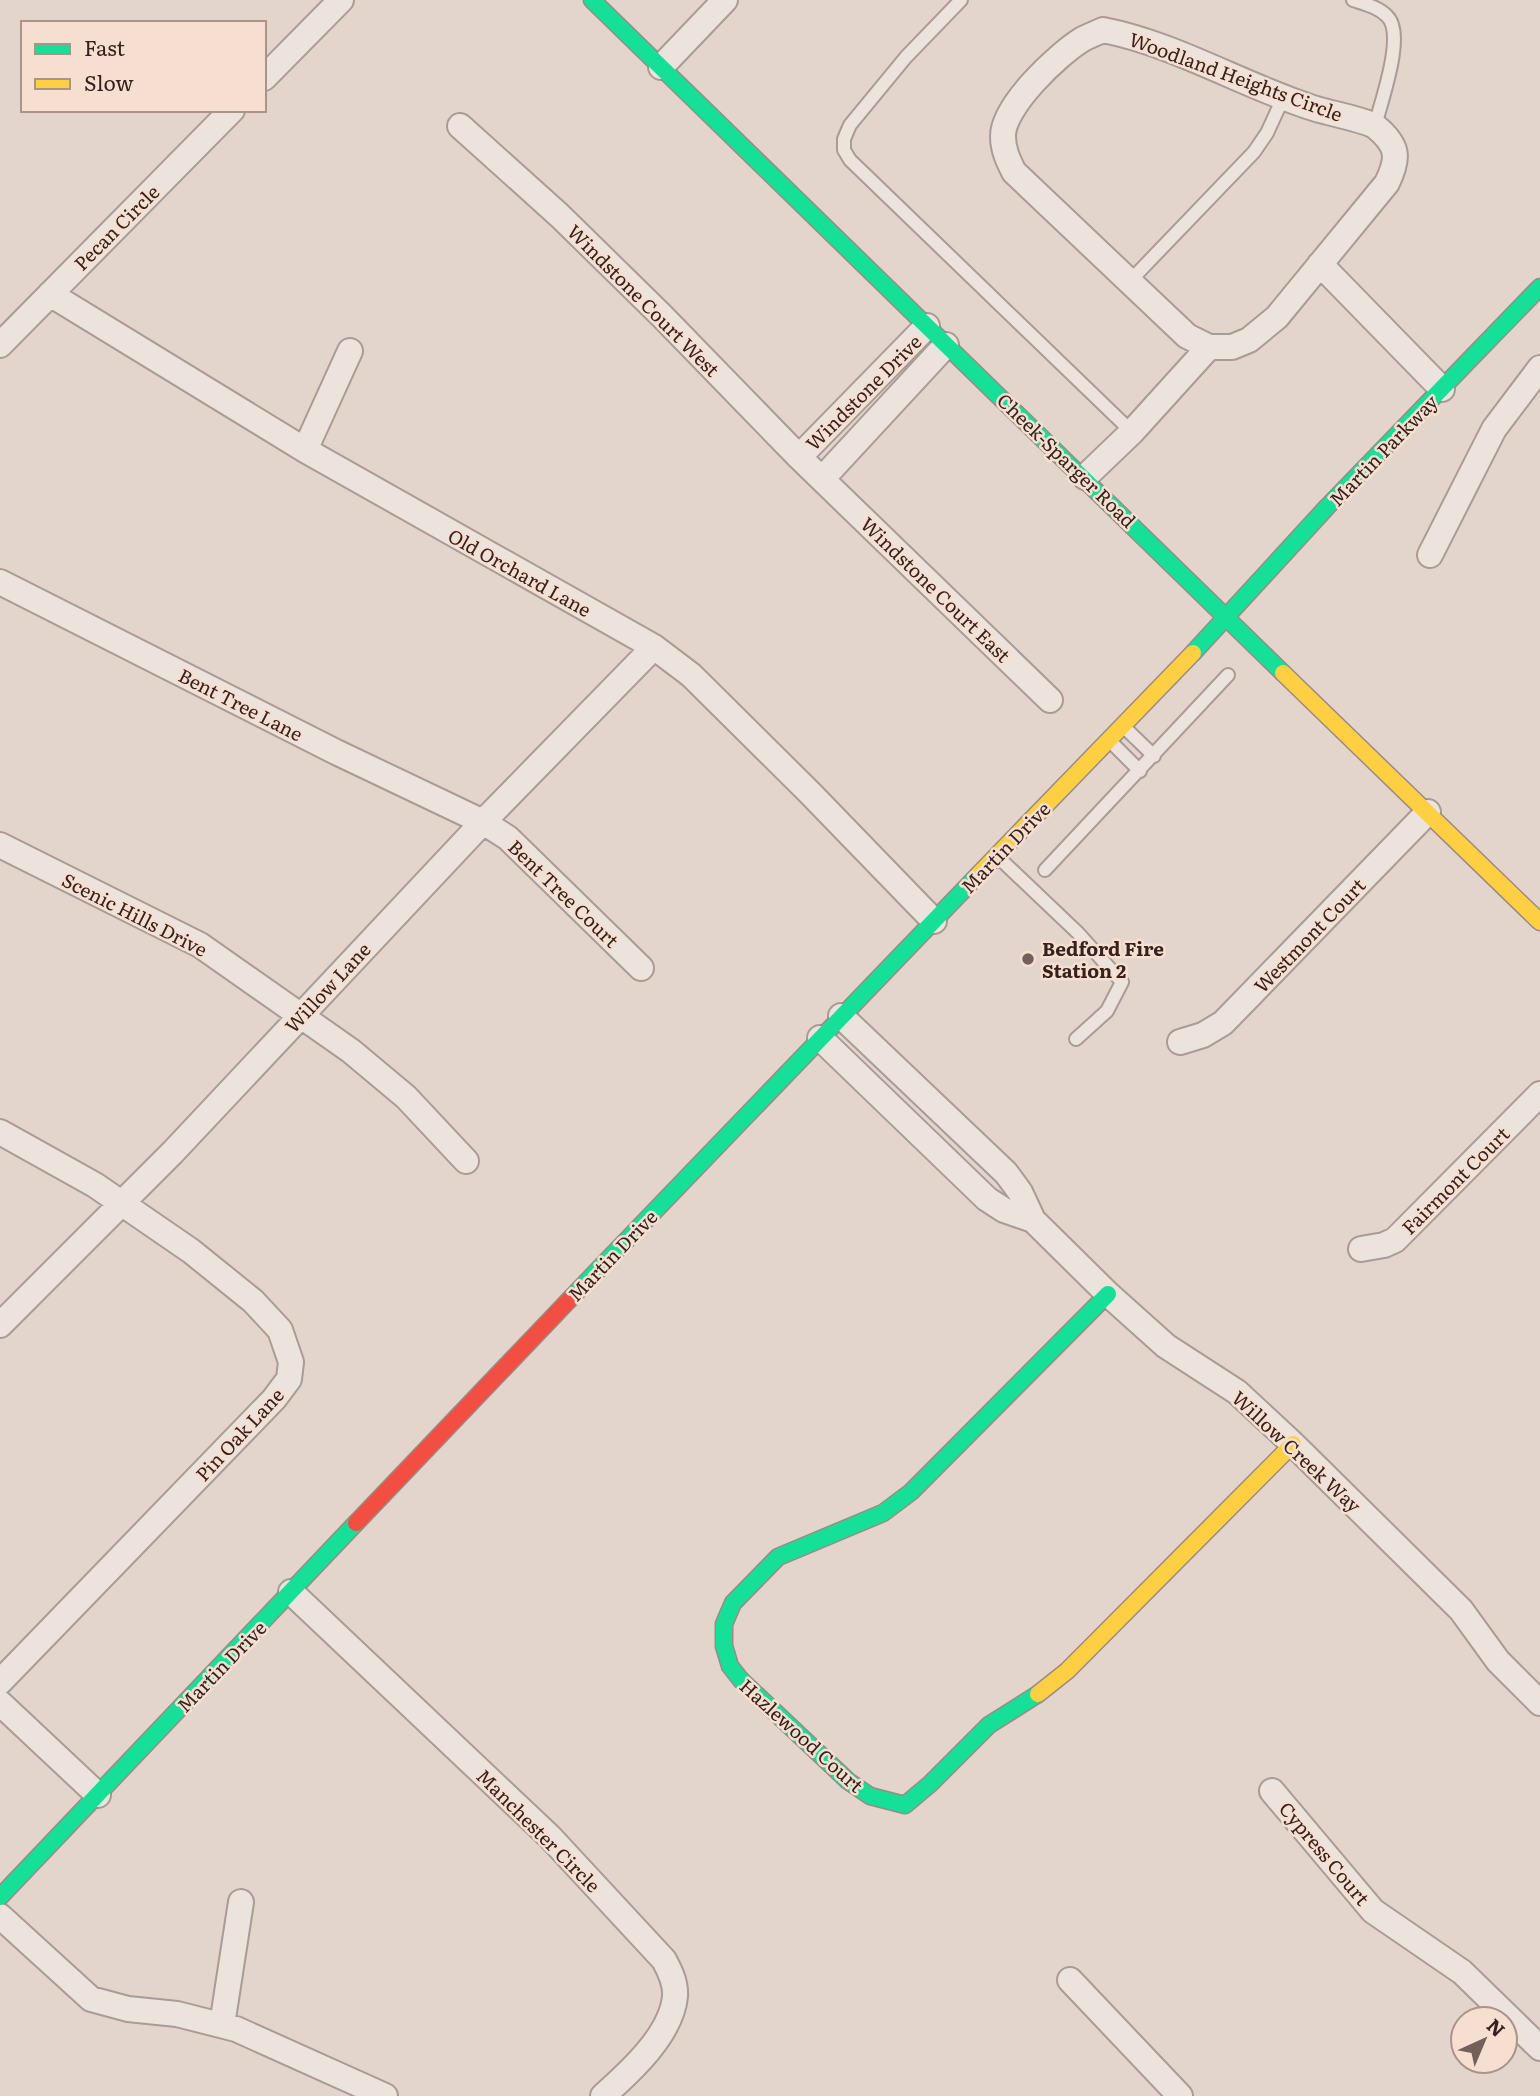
<svg xmlns="http://www.w3.org/2000/svg" width="1540" height="2096" font-family="Literata,serif">
<style>
.lines{fill:none;stroke-linecap:round;stroke-linejoin:round}
.lane-casing{stroke:#a99b95;stroke-width:16}
.street-casing{stroke:#a99b95;stroke-width:28}
.fast-casing{stroke:#998b85;stroke-width:19}
.slow-casing{stroke:#998b85;stroke-width:19}
.jam-casing{stroke:#998b85;stroke-width:19}
.lane{stroke:#ece3dd;stroke-width:12}
.street{stroke:#ece3dd;stroke-width:24}
.fast{stroke:#16e098;stroke-width:16}
.slow{stroke:#ffcf43;stroke-width:16}
.jam{stroke:#f24e42;stroke-width:16}
.poi-dot{fill:#74605a;stroke:#f6dfd1;stroke-width:2.5}
.labels{text-anchor:middle;dominant-baseline:central;stroke-width:5;stroke-linejoin:round;paint-order:stroke}
.street-label{font-size:19px;fill:#37211d;stroke:#f6dfd1}
.poi-label{font-size:19px;font-weight:bold;fill:#37211d;stroke:#f6dfd1;text-anchor:start}
</style>
<rect width="100%" height="100%" fill="#e4d5cc"/>
<g class="lines">
<g class="lane-casing">
<path id="lane" d="M 961,0 L 906,57 L 850,125 L 844,139 L 844,150 L 850,160 L 1132,432
M 1353,0 C 1365,4 1378,7 1387,16 C 1406,34 1381,101 1375,126
M 1130,281 L 1254,152 L 1267,133 L 1284,96
M 1124,727 L 1154,756
M 1109,740 L 1140,771
M 997,856 L 1078,933 L 1122,982 L 1107,1011 L 1076,1039
M 1045,870 L 1228,675"/>
</g>
<g class="street-casing">
<path id="street" d="M 1103,30 C 1175,44 1240,84 1310,107 C 1323,112 1367,120 1376,127 C 1399,146 1399,158 1387,183 L 1277,317 L 1249,340 L 1232,347 L 1209,347 L 1187,336 L 1014,172 C 1008,160 1003,150 1003,136 C 1003,106 1058,54 1083,39 C 1089,36 1096,33 1103,30 Z
M 661,67 L 725,0
M 264,78 L 341,0
M 460,126 L 560,216 L 662,316 L 799,457 L 1050,700
M 1320,264 L 1442,389
M 50,294 L 305,450 L 654,647 L 691,675 L 810,793 L 934,921
M 0,345 L 232,110
M 305,450 L 350,351
M 799,457 L 927,326
M 1085,477 L 1132,432 L 1209,347
M 822,479 L 946,345
M 1430,555 L 1494,429 L 1540,368
M 0,582 L 336,752 L 483,822 L 508,838 L 641,968
M 0,845 L 200,945 L 351,1051 L 406,1097 L 466,1161
M 841,1016 L 1006,1173 L 1020,1192 L 1033,1220 L 1108,1294 L 1166,1346 L 1237,1392 L 1293,1444 L 1461,1610 L 1498,1661 L 1540,1703
M 820,1038 L 987,1199 L 1004,1210 L 1033,1220
M 1180,1042 L 1203,1035 L 1223,1023 L 1428,812
M 0,1132 L 95,1185 L 191,1251 L 253,1301 L 280,1330 L 291,1362 L 289,1379 L 274,1399 L 0,1682
M 1361,1249 L 1384,1245 L 1395,1240 L 1540,1094
M 0,1325 L 173,1152 L 483,822 L 654,647
M 291,1592 L 550,1837 L 664,1960 C 670,1971 676,1983 675,1996 C 672,2034 630,2072 603,2096
M 0,1703 L 98,1795
M 1272,1791 L 1373,1911 L 1462,1972 L 1540,2048
M 0,1916 L 91,1999 L 128,2009 L 177,2014 L 236,2029 L 385,2096
M 1070,1980 L 1180,2096
M 222,2025 L 241,1902"/>
</g>
<g class="fast-casing">
<path id="fast" d="M 592,0 L 1283,673
M 1193,653 L 1327,507 L 1540,287
M 570,1299 L 978,875
M 1038,1694 L 989,1725 L 930,1784 L 905,1805 L 870,1796 L 848,1781 L 741,1680 L 730,1666 L 724,1646 L 724,1624 L 733,1603 L 778,1557 L 883,1513 L 911,1492 L 1108,1294
M 0,1897 L 356,1523"/>
</g>
<g class="slow-casing">
<path id="slow" d="M 1283,673 L 1540,922
M 978,875 L 1193,653
M 1038,1694 L 1067,1671 L 1293,1444"/>
</g>
<g class="jam-casing">
<path id="jam" d="M 356,1523 L 570,1299"/>
</g>
<use href="#lane" class="lane"/>
<use href="#street" class="street"/>
<use href="#fast" class="fast"/>
<use href="#slow" class="slow"/>
<use href="#jam" class="jam"/>
</g>
<circle class="poi-dot" cx="1028" cy="959" r="7"/>
<g class="labels">
<g class="street-label">
<text transform="translate(1236 76) rotate(20)">Woodland Heights Circle</text>
<text transform="translate(116 227) rotate(-45)">Pecan Circle</text>
<text transform="translate(644 300) rotate(45)">Windstone Court West</text>
<text transform="translate(863 392) rotate(-45)">Windstone Drive</text>
<text transform="translate(1383 450) rotate(-46)">Martin Parkway</text>
<text transform="translate(1067 460) rotate(44)">Cheek-Sparger Road</text>
<text transform="translate(520 572) rotate(29)">Old Orchard Lane</text>
<text transform="translate(936 589) rotate(44)">Windstone Court East</text>
<text transform="translate(241 704) rotate(27)">Bent Tree Lane</text>
<text transform="translate(1005 847) rotate(-46)">Martin Drive</text>
<text transform="translate(564 893) rotate(44)">Bent Tree Court</text>
<text transform="translate(135 914) rotate(27)">Scenic Hills Drive</text>
<text transform="translate(1309 935) rotate(-46)">Westmont Court</text>
<text transform="translate(327 987) rotate(-47)">Willow Lane</text>
<text transform="translate(1455 1180) rotate(-45)">Fairmont Court</text>
<text transform="translate(612 1255) rotate(-46)">Martin Drive</text>
<text transform="translate(239 1434) rotate(-47)">Pin Oak Lane</text>
<text transform="translate(1297 1451) rotate(43)">Willow Creek Way</text>
<text transform="translate(221 1666) rotate(-46)">Martin Drive</text>
<text transform="translate(802 1735) rotate(42)">Hazlewood Court</text>
<text transform="translate(539 1830) rotate(45)">Manchester Circle</text>
<text transform="translate(1325 1853) rotate(50)">Cypress Court</text>
</g>
<g class="poi-label">
<text x="1042" y="948">Bedford Fire<tspan x="1042" dy="22">Station 2</tspan></text>
</g>
</g>
<rect x="21" y="21" width="245" height="91" fill="#f6dfd1" stroke="#aa9389" stroke-width="2"/>
<rect x="35" y="44" width="35" height="10" fill="#16e098" stroke="#aa9389" stroke-width="2"/>
<text x="84" y="56" font-size="21" fill="#37211d">Fast</text>
<rect x="35" y="79" width="35" height="10" fill="#ffcf43" stroke="#aa9389" stroke-width="2"/>
<text x="84" y="91" font-size="21" fill="#37211d">Slow</text>
<g transform="translate(1484 2040) rotate(44)"><circle r="33" fill="#f6dfd1" stroke="#aa9389" stroke-width="2"/>
<path d="M0-5L12 26L0 18L-12 26Z" fill="#74605a"/>
<text y="-10" font-size="19" font-weight="bold" text-anchor="middle" fill="#37211d">N</text>
</g>
</svg>
